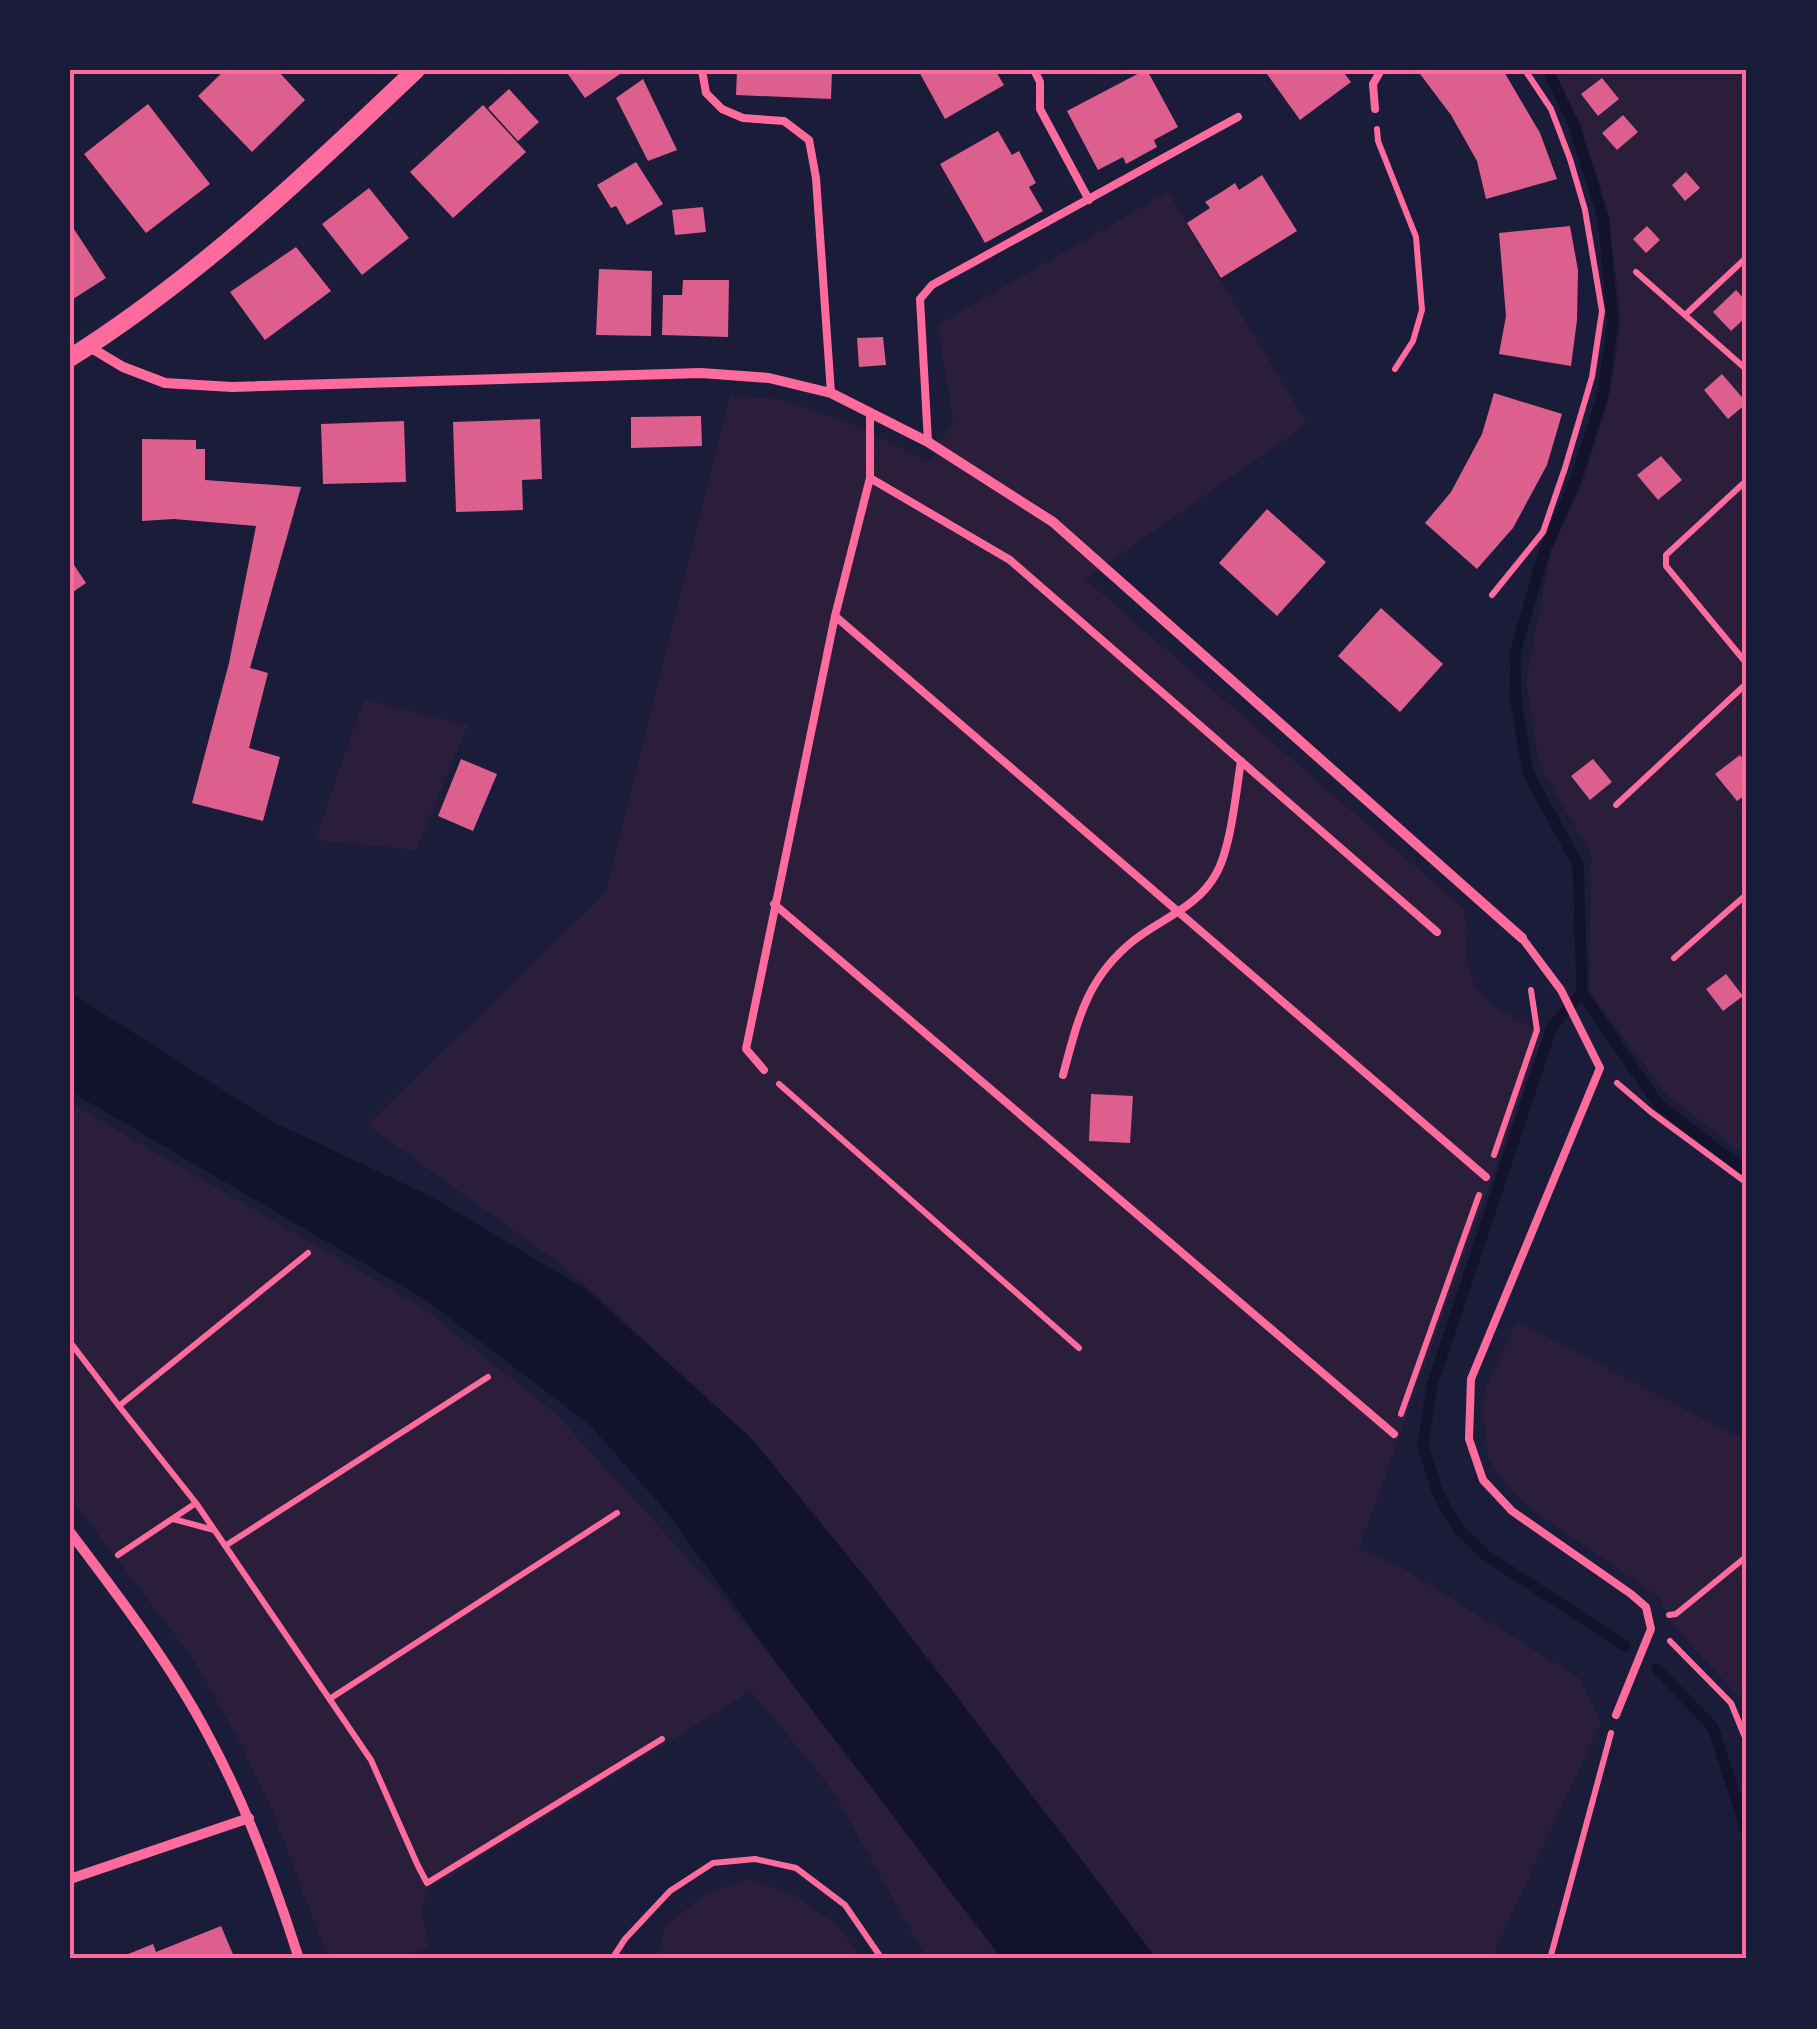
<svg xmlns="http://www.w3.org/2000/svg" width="1817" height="2029" font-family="'Sofia Sans Condensed',sans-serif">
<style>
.green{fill:#2a1e3b}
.water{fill:#12122b}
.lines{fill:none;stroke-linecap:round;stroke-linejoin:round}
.stream{stroke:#12122b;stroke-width:11}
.building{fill:#dd5f8e}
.path{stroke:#ff6b9d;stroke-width:6}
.service{stroke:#ff6b9d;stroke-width:8}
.minor{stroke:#ff6b9d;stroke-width:10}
.tertiary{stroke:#ff6b9d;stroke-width:18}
.neatline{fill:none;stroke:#ff6b9d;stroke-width:4}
</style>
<rect width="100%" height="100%" fill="#1b1b3a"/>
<path class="green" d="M 1550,70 L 1747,70 L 1747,1157 L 1665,1093 L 1589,991 L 1591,855 L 1539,764 L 1526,681 L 1550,554 L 1583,482 L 1610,396 L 1621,321 L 1609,215 L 1580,122 Z
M 1168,192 L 1307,424 L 1085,579 L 1464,909 C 1466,927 1466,966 1473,981 C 1486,1009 1519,1020 1544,1033 L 1359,1549 L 1399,1566 L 1579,1678 L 1601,1722 L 1491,1959 L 1157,1959 L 869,1582 L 752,1439 L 566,1268 L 367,1125 L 606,892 L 730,395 L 785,400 L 856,426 L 929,462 L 953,420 L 938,325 Z
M 364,699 L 468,725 L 416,850 L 315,840 Z
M 70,1103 L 422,1307 L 555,1413 L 717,1590 L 781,1669 L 1002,1959 L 927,1959 L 831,1788 L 751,1691 L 429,1889 L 421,1909 L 430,1948 L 391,1959 L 328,1959 L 271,1807 L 240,1742 L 193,1659 L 70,1497 Z
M 1517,1321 L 1747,1442 L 1747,1717 L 1742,1700 L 1670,1622 L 1659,1597 L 1531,1509 L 1509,1488 L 1488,1458 L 1483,1417 L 1484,1391 Z
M 746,1879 L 793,1894 L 839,1927 L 862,1959 L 657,1959 L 665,1927 L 705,1894 Z"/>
<path class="water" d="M 70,992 L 271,1121 L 430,1196 L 588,1291 L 752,1439 L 869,1582 L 1157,1959 L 1002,1959 L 781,1669 L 666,1511 L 589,1424 L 426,1300 L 70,1091 Z"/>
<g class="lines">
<path class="stream" d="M 1548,70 L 1573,123 L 1603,217 L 1613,322 L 1603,394 L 1576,479 L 1544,552 L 1515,653 L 1516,702 L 1528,773 L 1578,865 L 1582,993 L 1658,1104 L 1747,1172
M 1582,993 L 1552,1026 L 1432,1385 L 1423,1446 L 1438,1494 L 1459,1530 L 1484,1554 L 1625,1646
M 1657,1669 L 1713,1727 L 1747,1833"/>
</g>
<path class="building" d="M 225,70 L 277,70 L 305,100 L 252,152 L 198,96 Z
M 565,70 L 626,70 L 585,98 Z
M 737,70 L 832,70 L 831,99 L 736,95 Z
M 918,70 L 995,70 L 1004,85 L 945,119 Z
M 1145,70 L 1147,70 L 1178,127 L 1154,140 L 1157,147 L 1126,164 L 1123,157 L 1098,170 L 1067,111 Z
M 1264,70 L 1342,70 L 1351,82 L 1300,120 Z
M 1417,70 L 1503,70 L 1540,133 L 1557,179 L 1486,199 L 1477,161 L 1451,115 Z
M 1602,78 L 1619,99 L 1598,116 L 1581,94 Z
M 643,79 L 677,150 L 648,161 L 616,98 Z
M 509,89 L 539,122 L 518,141 L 488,108 Z
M 148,104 L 210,184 L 146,233 L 84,154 Z
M 483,105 L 526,152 L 453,218 L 410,172 Z
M 1623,115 L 1638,132 L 1617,150 L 1602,133 Z
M 998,131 L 1012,155 L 1019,151 L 1036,183 L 1029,187 L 1043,211 L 985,243 L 940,164 Z
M 636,162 L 663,204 L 627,225 L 616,206 L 611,208 L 597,185 Z
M 1686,172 L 1700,188 L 1685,201 L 1672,185 Z
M 1262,175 L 1297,231 L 1221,278 L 1187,223 L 1210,208 L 1205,202 L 1220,193 L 1235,183 L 1239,190 Z
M 369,188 L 409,238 L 362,275 L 322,224 Z
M 703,207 L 706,232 L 675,235 L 672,210 Z
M 70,223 L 106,278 L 70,301 Z
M 1570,226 L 1578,270 L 1577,320 L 1571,366 L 1499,354 L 1506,316 L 1499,233 Z
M 1647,226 L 1660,240 L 1646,253 L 1633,239 Z
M 296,247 L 331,291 L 265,340 L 230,292 Z
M 599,269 L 652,271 L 651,336 L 596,335 Z
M 683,280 L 729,280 L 728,337 L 662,335 L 663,295 L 682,295 Z
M 1736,290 L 1747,302 L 1747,316 L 1731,331 L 1713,312 Z
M 883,337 L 886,365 L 859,367 L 857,338 Z
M 1722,374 L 1747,403 L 1728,419 L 1704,390 Z
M 1494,393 L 1562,414 L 1547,465 L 1513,528 L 1477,569 L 1425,523 L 1451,492 L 1482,434 Z
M 701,416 L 702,446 L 631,448 L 631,417 Z
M 540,419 L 542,479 L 522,480 L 523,510 L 456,512 L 453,422 Z
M 404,421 L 406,482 L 323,484 L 321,424 Z
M 142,439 L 196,440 L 196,449 L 205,449 L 205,480 L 301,487 L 250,668 L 268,673 L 249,748 L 280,757 L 263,821 L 192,803 L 229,663 L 256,526 L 174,519 L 142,521 Z
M 1661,456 L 1682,480 L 1658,500 L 1637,475 Z
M 1267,509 L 1326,562 L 1277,616 L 1219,563 Z
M 70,559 L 86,583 L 70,594 Z
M 1381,608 L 1443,664 L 1400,712 L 1338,656 Z
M 1740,755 L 1747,764 L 1747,794 L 1737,801 L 1715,774 Z
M 461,759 L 497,774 L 473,831 L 438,816 Z
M 1593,759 L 1612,782 L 1590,800 L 1571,776 Z
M 1726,974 L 1743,996 L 1723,1011 L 1706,989 Z
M 1091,1094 L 1133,1096 L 1130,1143 L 1089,1141 Z
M 221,1926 L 235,1959 L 116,1959 L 153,1944 L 156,1952 Z"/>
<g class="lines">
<path class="path" d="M 1377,129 L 1378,141 L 1416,237 L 1422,310 L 1413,341 L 1395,369
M 1636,272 L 1747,370
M 1685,315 L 1747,257
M 1747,480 L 1666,555 L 1666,566 L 1747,664
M 1492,595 L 1543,532 L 1565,468 L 1592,377 L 1602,311 L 1585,210 L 1570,159 L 1551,109 L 1525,70
M 1616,805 L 1747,683
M 1674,958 L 1747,894
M 1617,1083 L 1651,1112 L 1747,1183
M 779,1084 L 1079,1348
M 1494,1155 L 1537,1030 L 1531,990
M 70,1342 L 119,1406 L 308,1253
M 119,1406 L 196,1503 L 371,1760 L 418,1866 L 427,1883 L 662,1739
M 1401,1414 L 1479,1195
M 173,1519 L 214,1530
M 225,1546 L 488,1377
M 118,1555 L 196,1503
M 1669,1615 L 1676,1614 L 1747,1556
M 1670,1641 L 1731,1703 L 1747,1742
M 331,1698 L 617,1513
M 612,1959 L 625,1939 L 670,1891 L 713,1863 L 755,1859 L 796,1868 L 845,1905 L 882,1959
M 1550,1959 L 1611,1733"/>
<path class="service" d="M 702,70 L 706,93 L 722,109 L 743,118 L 784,121 L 809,140 L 816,178 L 831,393
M 1034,70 L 1040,82 L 1040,109 L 1089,200
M 1375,109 L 1373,84 L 1381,70
M 928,442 L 920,299 L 932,285 L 1238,117
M 870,478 L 1010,560 L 1437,932
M 835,616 L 1486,1177
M 774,904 L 1394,1434
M 1522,938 L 1561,990 L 1600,1068 L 1471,1379 L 1469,1439 L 1483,1480 L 1512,1511 L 1631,1594 L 1646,1607 L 1651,1629 L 1616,1715
M 764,1070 L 746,1049 L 835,616 L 870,478 L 870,412
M 1063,1075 C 1078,1020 1086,979 1133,941 C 1162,918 1197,908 1216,874 C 1231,848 1236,792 1241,761"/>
<path class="minor" d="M 88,346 L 123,367 L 165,383 L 232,387 L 701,373 L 769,378 L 831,393 L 928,442 L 1053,522 L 1522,938
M 70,1532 C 119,1597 169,1662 207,1733 C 246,1805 274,1881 299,1959
M 70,1879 L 249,1818"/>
<path class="tertiary" d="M 70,358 C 198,277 307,174 416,70"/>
</g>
<rect width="1817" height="2029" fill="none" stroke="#1b1b3a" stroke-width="145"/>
<rect x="72" y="72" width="1672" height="1884" class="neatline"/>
</svg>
